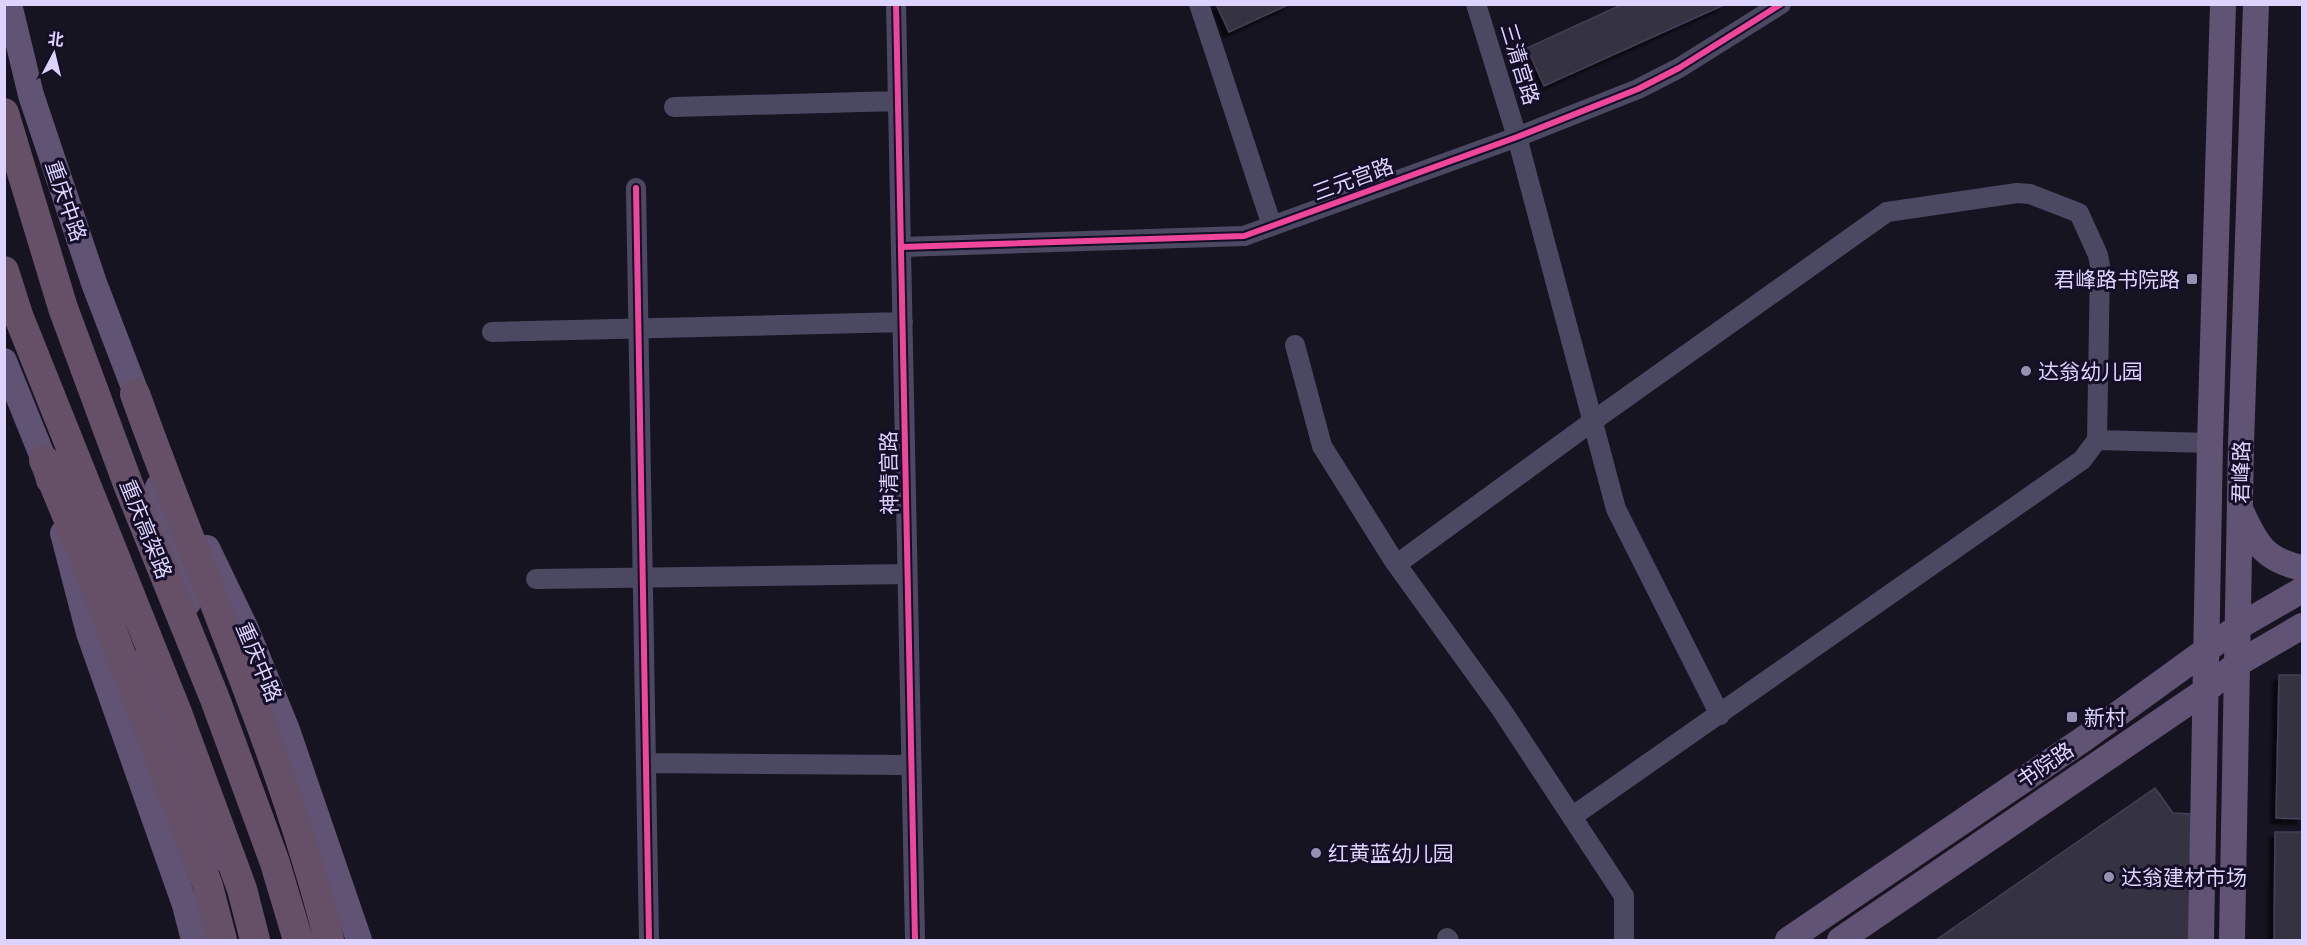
<svg xmlns="http://www.w3.org/2000/svg" width="2307" height="945" font-family="'Archivo Narrow','Noto Sans SC',sans-serif">
<style>
.building{fill:#363243;stroke:#443f55;stroke-width:1.5;filter:url(#shadow)}
.lines{fill:none;stroke-linecap:round;stroke-linejoin:round}
.minor{stroke:#4b4962;stroke-width:20}
.major{stroke:#605373;stroke-width:26}
.highway{stroke:#665068;stroke-width:30}
.cycleway-casing{stroke:#140e27;stroke-width:10}
.cycleway{stroke:#ed469a;stroke-width:6}
.poi-dot{fill:#9791b1;stroke:#140e27;stroke-width:2}
.labels{text-anchor:middle;dominant-baseline:central;stroke-width:6;stroke-linejoin:round;paint-order:stroke}
.street-label{font-size:21px;fill:#dcd4ff;stroke:#140e27}
.poi-label{font-size:21px;fill:#dcd4ff;stroke:#140e27;text-anchor:start}
</style>
<defs>
<filter id="shadow"><feDropShadow dx="-5.5" dy="5.5" stdDeviation="1.5" flood-color="#0009"/></filter>
</defs>
<rect width="100%" height="100%" fill="#171421"/>
<path class="building" d="M 1216,4 L 1290,4 L 1229,32 Z
M 1623,4 L 1726,4 L 1544,86 L 1527,48 Z
M 2279,675 L 2302,675 L 2302,819 L 2276,818 Z
M 2155,788 L 2173,813 L 2192,814 L 2190,940 L 1936,940 Z
M 2275,832 L 2302,832 L 2302,940 L 2274,940 Z"/>
<g class="lines">
<path class="minor" d="M 896,4 L 915,940
M 1199,4 L 1272,226
M 1476,4 L 1517,137 L 1616,509 L 1720,715
M 674,107 L 898,101
M 636,188 L 649,940
M 902,247 L 1244,236 L 1517,137 L 1638,89 L 1679,68 L 1781,4
M 492,332 L 903,322
M 1295,345 L 1322,446 L 1394,561 L 1501,709 L 1624,896 L 1624,940
M 1397,564 L 1593,421 L 1887,212 L 2017,193 L 2030,194 L 2079,213 L 2098,255 L 2100,266 L 2097,440
M 536,579 L 907,574
M 646,763 L 911,765
M 1573,816 L 2082,460 L 2097,440 L 2210,443
M 1447,938 L 1449,940"/>
<path class="major" d="M 9,4 L 31,95 L 94,283 L 143,411
M 4,361 L 44,460 L 49,480
M 158,487 L 188,603
M 2242,513 C 2257,546 2266,560 2302,568
M 63,533 L 89,633 L 185,905 L 194,940
M 207,548 L 245,627 L 287,730 L 359,940
M 140,663 L 215,858
M 1788,940 L 2085,738 L 2238,627 L 2302,590
M 1840,940 L 2205,691 L 2237,664 L 2302,626
M 2201,940 L 2210,443 L 2223,4
M 2232,940 L 2241,444 L 2256,4"/>
<path class="highway" d="M 4,113 L 63,308 L 128,484 L 215,699 L 275,863 L 298,940
M 4,271 L 18,315 L 176,710 L 242,889 L 255,940
M 135,394 C 200,576 282,753 329,940
M 44,460 L 83,554 L 208,886 L 222,940"/>
<g class="cycleway-casing">
<path id="cycleway" d="M 896,4 L 915,940
M 636,188 L 649,940
M 902,247 L 1244,236 L 1517,137 L 1638,89 L 1679,68 L 1781,4"/>
</g>
<use href="#cycleway" class="cycleway"/>
</g>
<g class="poi-dot">
<rect x="2186" y="273" width="12" height="12" rx="3"/>
<circle cx="2026" cy="371" r="6"/>
<rect x="2066" y="711" width="12" height="12" rx="3"/>
<circle cx="1316" cy="853" r="6"/>
<circle cx="2109" cy="877" r="6"/>
</g>
<g class="labels">
<g class="street-label">
<text transform="translate(1520 64) rotate(73)">三清宫路</text>
<text transform="translate(1353 179) rotate(-20)">三元宫路</text>
<text transform="translate(66 201) rotate(71)">重庆中路</text>
<text transform="translate(2241 472) rotate(-89)">君峰路</text>
<text transform="translate(889 473) rotate(-91)">神清宫路</text>
<text transform="translate(146 529) rotate(68)">重庆高架路</text>
<text transform="translate(259 662) rotate(67)">重庆中路</text>
<text transform="translate(2045 765) rotate(-34)">书院路</text>
</g>
<g class="poi-label">
<text x="2180" y="279" text-anchor="end">君峰路书院路</text>
<text x="2038" y="371">达翁幼儿园</text>
<text x="2084" y="717">新村</text>
<text x="1328" y="853">红黄蓝幼儿园</text>
<text x="2121" y="877">达翁建材市场</text>
</g>
</g>
<rect width="2307" height="945" fill="none" stroke="#dcd4ff" stroke-width="12"/>
<g transform="translate(54 54) rotate(7)" stroke="#140e27" stroke-width="4.5" paint-order="stroke">
<path d="M0-4.5L10 22L0 15L-10 22Z" fill="#dcd4ff"/>
<text y="-9" font-size="16" font-weight="bold" text-anchor="middle" fill="#dcd4ff">北</text>
</g>
</svg>
